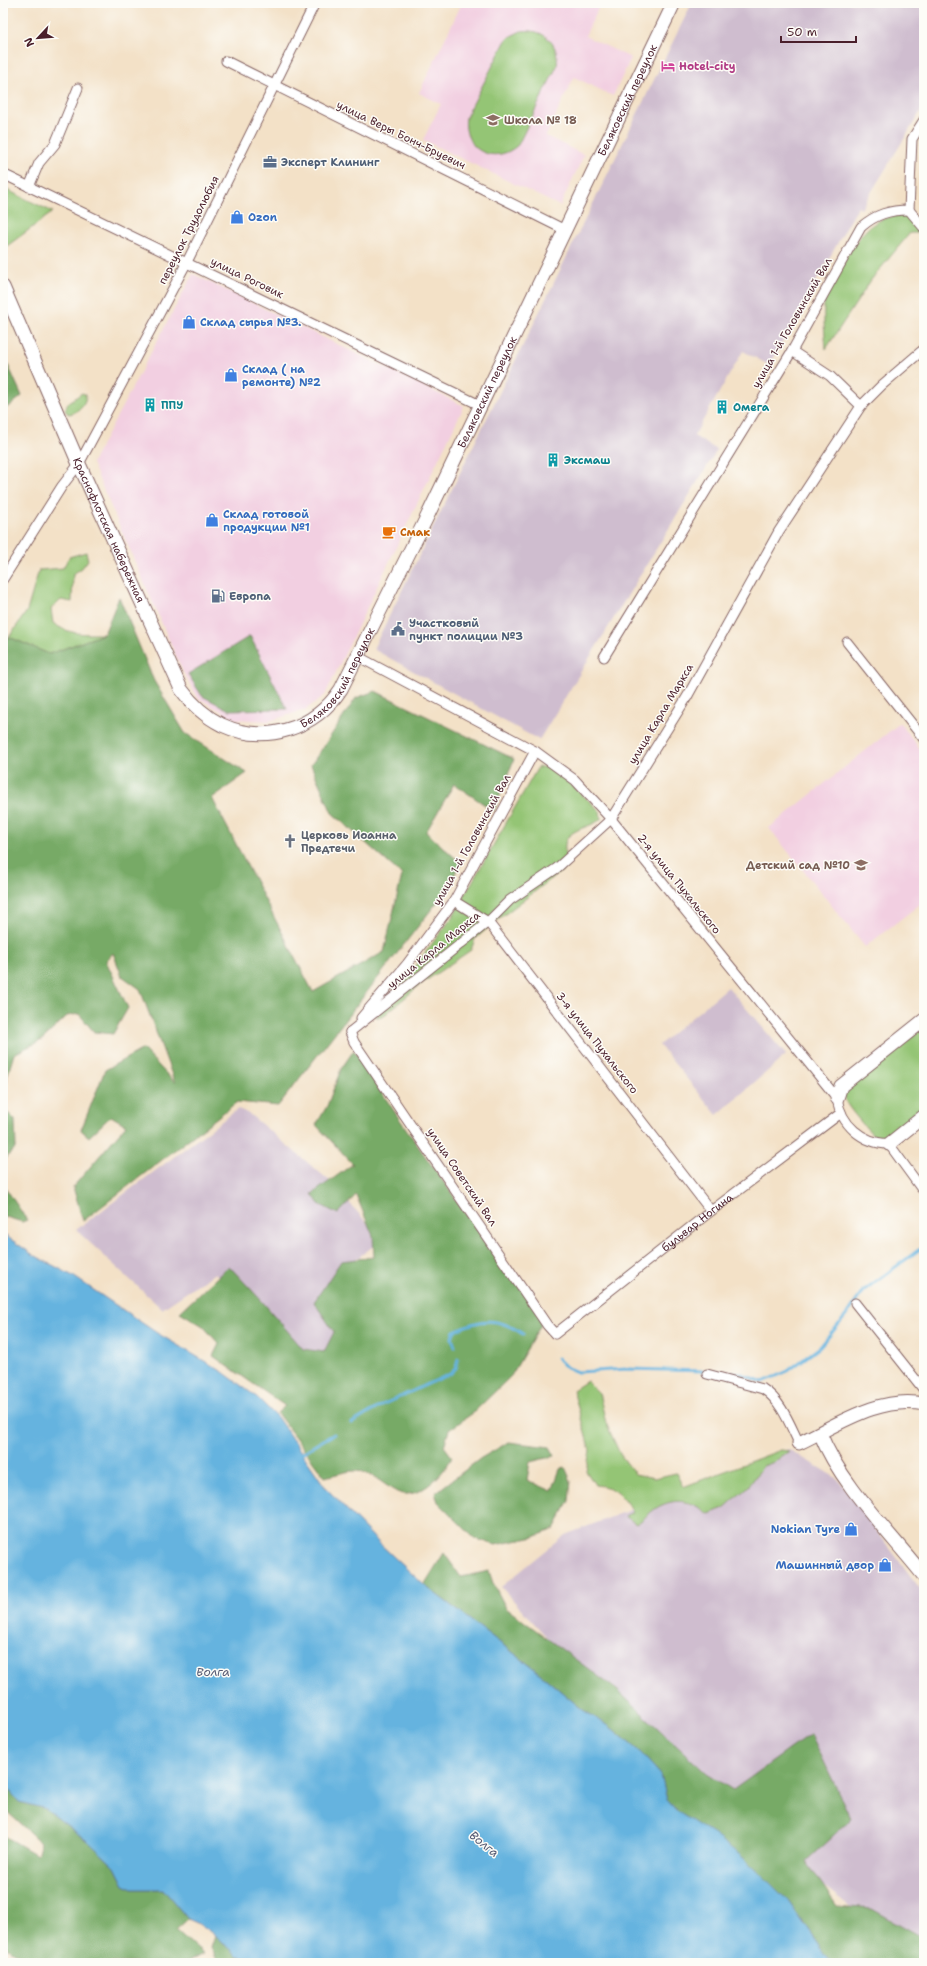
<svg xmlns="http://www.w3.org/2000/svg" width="927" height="1966" font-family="'Shantell Sans',sans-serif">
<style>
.built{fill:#f2cfe1}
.industrial{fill:#cfbdcf}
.green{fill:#94c574;stroke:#6f7250}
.forest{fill:#7a6;stroke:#606448}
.water{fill:#65b3df;stroke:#586985}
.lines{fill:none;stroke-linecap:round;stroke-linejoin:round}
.stream{stroke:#65b3df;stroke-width:3}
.street-casing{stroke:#856362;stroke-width:11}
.secondary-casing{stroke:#856362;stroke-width:15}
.street{stroke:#fff;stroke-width:9}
.secondary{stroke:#fff;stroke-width:13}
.labels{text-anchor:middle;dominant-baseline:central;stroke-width:3;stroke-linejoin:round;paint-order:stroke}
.hotel-label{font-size:11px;font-weight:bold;fill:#b23c85;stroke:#fdfcf7;text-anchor:start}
.street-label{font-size:11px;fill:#4a1f2b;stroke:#fdfcf7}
.education-label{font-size:11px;font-weight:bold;fill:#785e54;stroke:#fdfcf7;text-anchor:start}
.service-label{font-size:11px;font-weight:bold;fill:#4e5e75;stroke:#fdfcf7;text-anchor:start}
.shop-label{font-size:11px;font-weight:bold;fill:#366cbe;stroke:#fdfcf7;text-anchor:start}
.culture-label{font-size:11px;font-weight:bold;fill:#0d838f;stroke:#fdfcf7;text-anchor:start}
.food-label{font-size:11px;font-weight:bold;fill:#c56008;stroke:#fdfcf7;text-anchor:start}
.worship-label{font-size:11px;font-weight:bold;fill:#5b616d;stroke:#fdfcf7;text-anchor:start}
.water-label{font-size:12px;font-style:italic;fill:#555a73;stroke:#fdfcf7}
</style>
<rect width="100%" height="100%" fill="#fdfcf7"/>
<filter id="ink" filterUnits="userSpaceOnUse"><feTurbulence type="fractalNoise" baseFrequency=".025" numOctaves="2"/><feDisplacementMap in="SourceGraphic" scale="8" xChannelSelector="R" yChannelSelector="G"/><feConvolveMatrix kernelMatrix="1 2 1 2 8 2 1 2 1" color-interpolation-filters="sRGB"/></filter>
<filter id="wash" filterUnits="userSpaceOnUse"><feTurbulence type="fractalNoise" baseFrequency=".012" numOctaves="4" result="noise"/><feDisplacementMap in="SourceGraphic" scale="16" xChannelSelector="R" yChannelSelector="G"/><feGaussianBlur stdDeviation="0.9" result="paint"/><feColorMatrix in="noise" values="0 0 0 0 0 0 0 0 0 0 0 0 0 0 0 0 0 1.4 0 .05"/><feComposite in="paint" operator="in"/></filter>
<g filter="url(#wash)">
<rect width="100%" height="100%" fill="#f3e1c7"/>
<path class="built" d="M 462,3 L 601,3 L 585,36 L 631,58 L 613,96 L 574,77 L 546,136 L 584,155 L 560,206 L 423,140 L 441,104 L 419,93 Z
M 193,274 L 464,406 L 325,695 L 305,710 L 269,721 L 235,719 L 198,698 L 183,672 L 92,463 Z
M 900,723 L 924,754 L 924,901 L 865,947 L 769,828 Z"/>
<path class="industrial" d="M 692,3 L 924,3 L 924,106 L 861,209 L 858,207 L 769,365 L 743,351 L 694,436 L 717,450 L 539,740 L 373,649 Z
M 728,987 L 786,1055 L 717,1115 L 659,1045 Z
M 238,1109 L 248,1113 L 331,1182 L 382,1240 L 346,1266 L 333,1395 L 215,1273 L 162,1309 L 76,1230 Z
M 788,1449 L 838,1479 L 924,1594 L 924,1963 L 817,1881 L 565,1657 L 501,1587 L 565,1535 Z"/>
<path class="green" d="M 521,31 C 543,28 560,43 557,66 L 518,145 C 494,167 461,149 466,117 L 505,42 L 509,37 Z
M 924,140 L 924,216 L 919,204 Z
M 3,188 L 53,212 L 3,249 Z
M 902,215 L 912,217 L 918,226 L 916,233 L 910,233 L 871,280 L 826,349 C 825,335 823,319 824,305 C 826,292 834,280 840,268 C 855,241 868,217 902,215 Z
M 82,393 L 86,395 C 86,404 77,414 68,414 L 65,410 L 68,403 Z
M 86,552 L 88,560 L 82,568 L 73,574 L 72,602 L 61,600 L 51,609 L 53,623 C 69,635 85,634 104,634 L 49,654 L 9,637 L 27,611 L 39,570 L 63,568 L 69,557 Z
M 538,767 L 550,767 L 562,776 L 600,811 L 601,819 C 591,828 568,828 565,844 C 564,851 566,860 567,867 L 496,921 L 475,939 L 471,950 L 421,984 L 382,1017 L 376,1017 L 451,919 Z
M 919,1031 L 924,1031 L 924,1107 L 893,1133 L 876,1137 C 868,1131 848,1108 845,1100 C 843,1094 847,1089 849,1084 Z
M 587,1381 L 599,1393 L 606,1423 L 620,1454 L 635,1474 L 654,1478 L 676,1473 L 683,1487 L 781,1450 L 789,1451 L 774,1462 L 763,1466 L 749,1486 L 724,1508 L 709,1514 C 694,1503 680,1497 662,1505 C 652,1509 645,1519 636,1524 L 625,1516 L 633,1512 C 621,1495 617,1487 595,1485 L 586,1471 L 590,1451 L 573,1390 Z"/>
<path class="forest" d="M 3,354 L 22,396 L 10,406 L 3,409 Z
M 119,597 L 154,681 L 185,733 L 247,773 L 212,798 L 313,992 L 384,952 L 402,875 L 332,813 L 311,765 L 356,698 L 375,691 L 514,759 L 494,811 L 454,784 L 426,832 L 461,863 L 445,892 L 278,1106 L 237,1102 L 83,1221 L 73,1187 L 126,1125 L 111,1116 L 89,1137 L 81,1130 L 105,1070 L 143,1049 L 175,1083 L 140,989 L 122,976 L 113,953 L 106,961 L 128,1008 L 113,1034 L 94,1032 L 79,1014 L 67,1016 L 42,1040 L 14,1054 L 3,1090 L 3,640 L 9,637 L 49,654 L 104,634 Z
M 250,636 L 287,709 L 229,710 L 202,696 L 188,674 Z
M 354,1050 C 411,1140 475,1226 539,1312 L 541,1325 L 511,1376 L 473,1413 L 449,1430 L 444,1446 L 452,1457 C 444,1474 418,1502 397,1492 C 383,1485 372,1471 355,1471 C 346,1471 334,1475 325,1477 L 277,1413 L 285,1406 L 213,1356 L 219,1344 L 203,1326 L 180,1312 L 229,1266 L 260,1299 L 303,1349 L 324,1352 L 334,1332 L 314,1302 L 341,1261 L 374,1257 L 373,1236 L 356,1195 L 338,1214 L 319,1204 L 312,1194 L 353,1164 L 316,1125 L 327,1106 L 341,1069 Z
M 3,1108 L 15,1120 L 16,1147 L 3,1162 Z
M 3,1184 L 27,1220 L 22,1222 L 3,1216 Z
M 509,1442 L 550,1447 L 555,1456 L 530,1462 L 527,1480 L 552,1491 L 560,1469 L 565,1467 L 571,1481 L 569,1501 L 554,1529 L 534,1537 L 495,1545 L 474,1538 L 438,1502 L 435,1493 L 481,1458 Z
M 444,1553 L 461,1577 L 489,1571 L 493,1583 L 506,1608 L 617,1690 L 707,1774 L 733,1790 L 811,1734 L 851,1819 L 806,1861 L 837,1906 L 872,1909 L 924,1938 L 924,1963 L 832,1963 L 788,1901 L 764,1877 L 740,1855 L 678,1812 L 667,1800 L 661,1775 L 640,1752 L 609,1726 L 583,1710 L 532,1667 L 424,1585 Z
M 3,1783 L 19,1802 L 46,1809 L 91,1844 L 115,1867 L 124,1885 L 133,1889 L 163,1889 L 188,1919 L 176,1930 L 203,1954 L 186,1963 L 33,1963 L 3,1945 L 3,1835 L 37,1855 L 41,1843 L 3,1808 Z
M 215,1935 L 238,1956 L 257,1958 L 265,1963 L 219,1963 L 211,1947 Z"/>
<path class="water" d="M 3,1234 L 32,1254 L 73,1276 L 157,1333 L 223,1372 L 258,1398 L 277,1417 L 326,1488 L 379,1543 L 424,1585 L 532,1667 L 583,1710 L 609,1726 L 640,1752 L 661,1775 L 667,1800 L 678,1812 L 714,1835 L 740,1855 L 764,1877 L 788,1901 L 832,1963 L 265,1963 L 256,1958 L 238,1956 L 215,1935 L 197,1923 L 188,1919 L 163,1889 L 133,1889 L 124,1885 L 115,1867 L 91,1844 L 46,1809 L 19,1802 L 3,1783 Z"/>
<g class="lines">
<path class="stream" d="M 455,1347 L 452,1338 L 454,1331 C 481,1318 498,1317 523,1334
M 558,1359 L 567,1368 L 578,1372 L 627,1369 L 706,1371
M 715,1372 L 742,1374 L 763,1382 L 788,1371 L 820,1347 L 849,1312 L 863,1291 L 924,1246
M 352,1423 L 384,1404 L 450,1374 L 456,1368 L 458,1359
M 300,1454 L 334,1434"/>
</g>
</g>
<g filter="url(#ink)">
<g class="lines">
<g class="street-casing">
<g id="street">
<path d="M 226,61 L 565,230"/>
<path d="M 3,174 L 480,405"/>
<path d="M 29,187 L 39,163 L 55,144 L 78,88"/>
<path d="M 909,210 L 924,228"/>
<path d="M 792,351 L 830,376 L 861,406"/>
<path d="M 3,579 L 62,486 L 79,464 L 187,262 L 315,3"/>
<path d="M 847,642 L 924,739"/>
<path d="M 357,656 L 535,751 L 575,780 L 611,819 L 837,1098 C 841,1125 862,1143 889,1144 L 921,1188"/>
<path d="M 604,657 L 792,351 L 861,227 C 876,214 890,210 909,210 L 912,139 L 924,120"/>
<path d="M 454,901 L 488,922 L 711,1211"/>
<path d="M 361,1018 L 407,964 L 454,901 L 535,751"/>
<path d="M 350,1032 L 488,922 L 510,900 L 557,868 L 611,819 L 687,697 L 779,531 L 861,406 L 882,385 L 924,349"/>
<path id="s1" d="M 350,1032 L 354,1042 L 547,1325 L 555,1334 L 711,1211 L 841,1113"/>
<path d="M 855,1303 L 924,1390"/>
<path d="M 707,1374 L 763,1389 C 781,1400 790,1425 799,1443"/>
</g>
</g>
<g class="secondary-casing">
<g id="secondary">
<path id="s2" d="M 3,287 L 79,464 L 181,689 C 191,703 206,717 222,725 C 265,745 315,729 341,689 L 426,519 L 674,3"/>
<path d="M 837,1098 L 841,1086 L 924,1020"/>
<path d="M 889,1144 L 924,1116"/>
<path d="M 820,1433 C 840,1484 890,1533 924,1576"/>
<path d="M 799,1443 C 837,1425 880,1395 924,1404"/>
</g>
</g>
<use href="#street" class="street"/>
<use href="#secondary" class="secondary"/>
</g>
</g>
<defs>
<g id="hotel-bare" transform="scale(1.08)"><path d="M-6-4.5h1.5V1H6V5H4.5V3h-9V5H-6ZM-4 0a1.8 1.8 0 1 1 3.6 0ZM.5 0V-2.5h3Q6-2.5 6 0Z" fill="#d1479c" stroke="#fdfcf7" stroke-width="2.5" paint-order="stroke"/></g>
<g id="school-bare" transform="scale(1.08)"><path d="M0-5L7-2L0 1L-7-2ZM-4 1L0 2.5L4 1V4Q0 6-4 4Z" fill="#8d6e63" stroke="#fdfcf7" stroke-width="2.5" paint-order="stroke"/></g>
<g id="office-bare" transform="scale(1.08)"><path d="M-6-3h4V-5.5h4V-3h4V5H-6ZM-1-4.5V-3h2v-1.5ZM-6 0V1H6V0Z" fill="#5c6f8a" stroke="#fdfcf7" stroke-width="2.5" paint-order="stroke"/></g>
<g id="shop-bare" transform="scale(1.08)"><path d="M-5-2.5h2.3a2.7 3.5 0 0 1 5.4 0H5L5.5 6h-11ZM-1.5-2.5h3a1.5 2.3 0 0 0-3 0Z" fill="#3f7fe0" stroke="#fdfcf7" stroke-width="2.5" paint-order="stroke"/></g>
<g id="building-bare" transform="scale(1.08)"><path d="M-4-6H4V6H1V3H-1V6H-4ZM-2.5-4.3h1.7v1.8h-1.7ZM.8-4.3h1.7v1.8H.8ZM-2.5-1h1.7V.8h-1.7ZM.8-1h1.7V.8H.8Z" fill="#0f9aa8" stroke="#fdfcf7" stroke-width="2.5" paint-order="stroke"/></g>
<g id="cafe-bare" transform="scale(1.08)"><path d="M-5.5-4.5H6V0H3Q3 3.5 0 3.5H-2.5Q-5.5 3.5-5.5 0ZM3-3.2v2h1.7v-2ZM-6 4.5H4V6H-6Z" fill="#e8710a" stroke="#fdfcf7" stroke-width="2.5" paint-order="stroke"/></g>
<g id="fuel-bare" transform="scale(1.08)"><path d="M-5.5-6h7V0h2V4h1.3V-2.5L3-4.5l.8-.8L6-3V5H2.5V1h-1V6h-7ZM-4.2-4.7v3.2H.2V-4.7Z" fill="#5c6f8a" stroke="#fdfcf7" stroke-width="2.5" paint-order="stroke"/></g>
<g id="civic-bare" transform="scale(1.08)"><path d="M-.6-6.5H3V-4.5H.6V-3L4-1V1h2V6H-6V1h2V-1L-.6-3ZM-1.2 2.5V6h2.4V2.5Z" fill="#5c6f8a" stroke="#fdfcf7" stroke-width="2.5" paint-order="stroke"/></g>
<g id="church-bare" transform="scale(1.08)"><path d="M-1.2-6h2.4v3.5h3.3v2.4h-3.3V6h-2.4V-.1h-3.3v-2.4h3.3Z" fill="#6b7280" stroke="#fdfcf7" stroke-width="2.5" paint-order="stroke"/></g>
</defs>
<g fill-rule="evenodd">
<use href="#hotel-bare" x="668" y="66"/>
<use href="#school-bare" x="493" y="120"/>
<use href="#office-bare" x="270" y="162"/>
<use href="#shop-bare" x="237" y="217"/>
<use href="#shop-bare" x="189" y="322"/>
<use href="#shop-bare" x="231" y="375"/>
<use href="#building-bare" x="150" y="405"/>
<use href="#building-bare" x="722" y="407"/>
<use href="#building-bare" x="553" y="460"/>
<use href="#shop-bare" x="212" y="520"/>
<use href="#cafe-bare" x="389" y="532"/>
<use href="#fuel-bare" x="218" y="596"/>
<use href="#civic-bare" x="398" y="629"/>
<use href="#church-bare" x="290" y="841"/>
<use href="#school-bare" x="861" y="865"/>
<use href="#shop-bare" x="851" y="1529"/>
<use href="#shop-bare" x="885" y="1565"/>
</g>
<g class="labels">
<g class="hotel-label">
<text x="679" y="66">Hotel-city</text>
</g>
<g class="street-label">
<text stroke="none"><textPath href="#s2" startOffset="1285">Беляковский переулок</textPath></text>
<text transform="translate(401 135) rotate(26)">улица Веры Бонч-Бруевич</text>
<text transform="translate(189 230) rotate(-63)">переулок Трудолюбия</text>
<text transform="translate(247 278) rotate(26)">улица Роговик</text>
<text transform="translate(792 323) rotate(-60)">улица 1-й Головинский Вал</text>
<text stroke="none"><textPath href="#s2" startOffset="961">Беляковский переулок</textPath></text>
<text stroke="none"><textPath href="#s2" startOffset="265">Краснофлотская набережная</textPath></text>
<text stroke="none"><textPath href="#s2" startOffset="637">Беляковский переулок</textPath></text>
<text transform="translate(661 714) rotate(-59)">улица Карла Маркса</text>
<text transform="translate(472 840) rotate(-61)">улица 1-й Головинский Вал</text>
<text transform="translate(679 884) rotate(51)">2-я улица Пухальского</text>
<text transform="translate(434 950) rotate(-39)">улица Карла Маркса</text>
<text transform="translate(597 1043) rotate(52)">3-я улица Пухальского</text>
<text transform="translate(462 1177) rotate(56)">улица Советский Вал</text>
<text stroke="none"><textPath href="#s1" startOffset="546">бульвар Ногина</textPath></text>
</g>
<g class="education-label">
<text x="504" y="120">Школа № 18</text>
<text x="850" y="865" text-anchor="end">Детский сад №10</text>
</g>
<g class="service-label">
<text x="281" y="162">Эксперт Клининг</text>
<text x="229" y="596">Европа</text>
<text x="409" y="623">Участковый<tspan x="409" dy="13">пункт полиции №3</tspan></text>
</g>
<g class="shop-label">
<text x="248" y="217">Ozon</text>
<text x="200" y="322">Склад сырья №3.</text>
<text x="242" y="369">Склад ( на<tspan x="242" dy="13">ремонте) №2</tspan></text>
<text x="223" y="514">Склад готовой<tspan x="223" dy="13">продукции №1</tspan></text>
<text x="840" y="1529" text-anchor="end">Nokian Tyre</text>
<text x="874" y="1565" text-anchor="end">Машинный двор</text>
</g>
<g class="culture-label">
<text x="161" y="405">ППУ</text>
<text x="733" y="407">Омега</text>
<text x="564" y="460">Эксмаш</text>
</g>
<g class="food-label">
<text x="400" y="532">Смак</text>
</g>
<g class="worship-label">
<text x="301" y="835">Церковь Иоанна<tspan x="301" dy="13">Предтечи</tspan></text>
</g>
<g class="water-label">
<text x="213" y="1672">Волга</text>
<text transform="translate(484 1844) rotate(39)">Волга</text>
</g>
</g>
<rect width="927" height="1966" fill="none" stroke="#fdfcf7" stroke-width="16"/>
<g transform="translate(38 38) rotate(244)" stroke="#fdfcf7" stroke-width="3" paint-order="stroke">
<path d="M0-3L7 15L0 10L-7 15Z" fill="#4a1f2b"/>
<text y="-6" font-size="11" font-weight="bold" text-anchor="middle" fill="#4a1f2b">N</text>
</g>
<path d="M781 36v6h75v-6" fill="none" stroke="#4a1f2b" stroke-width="2"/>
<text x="787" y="36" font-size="12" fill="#4a1f2b" stroke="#fdfcf7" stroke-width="3" paint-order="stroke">50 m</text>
</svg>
